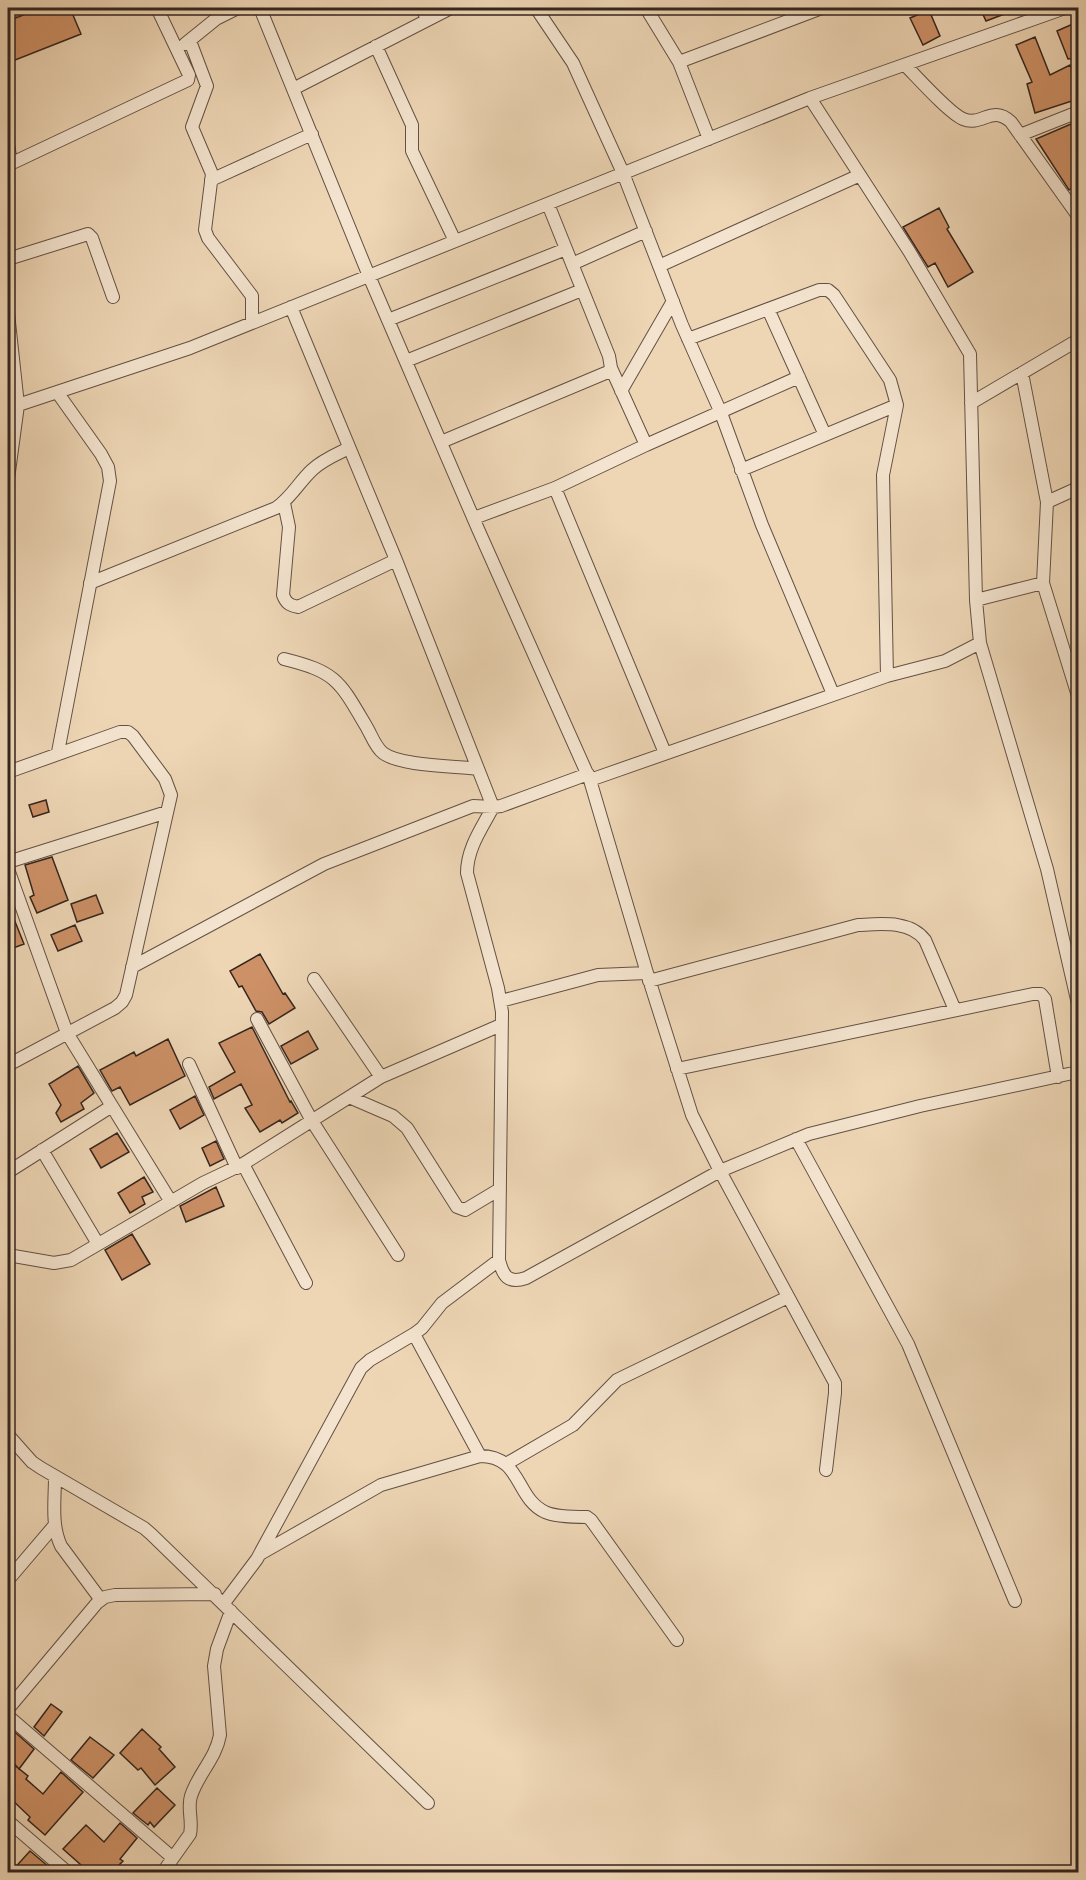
<svg xmlns="http://www.w3.org/2000/svg" width="1086" height="1880" font-family="Alegreya,serif">
<style>
.building{fill:#ce9167;stroke:#33251e;stroke-width:1.5}
.lines{fill:none;stroke-linecap:round;stroke-linejoin:round}
.street-casing{stroke:#625144;stroke-width:14}
.street{stroke:#f4e4cf;stroke-width:12}
</style>
<rect width="100%" height="100%" fill="#eed6b5"/>
<filter id="stains"><feTurbulence type="fractalNoise" baseFrequency=".00333" numOctaves="4"/><feColorMatrix values="0 0 0 0 .2 0 0 0 0 .09 0 0 0 0 .02 0 0 0 .5 -.17"/></filter>
<radialGradient id="worn" r=".72"><stop offset=".6" stop-color="#630" stop-opacity="0"/><stop offset="1" stop-color="#630" stop-opacity=".3"/></radialGradient>
<path class="building" d="M 41,8 L 70,8 L 81,34 L 10,62 L 8,55 L 8,21 Z
M 980,8 L 1018,8 L 1018,9 L 986,21 Z
M 929,10 L 940,36 L 923,45 L 910,18 Z
M 1075,23 L 1078,32 L 1078,58 L 1068,59 L 1057,31 Z
M 1035,37 L 1050,75 L 1070,65 L 1078,80 L 1078,99 L 1035,113 L 1027,84 L 1032,82 L 1016,45 Z
M 1078,121 L 1078,184 L 1069,190 L 1036,139 Z
M 939,208 L 949,227 L 947,229 L 973,272 L 948,287 L 935,263 L 928,267 L 903,227 Z
M 46,800 L 49,812 L 33,817 L 29,805 Z
M 52,857 L 68,900 L 37,913 L 30,897 L 34,895 L 25,865 Z
M 96,895 L 103,913 L 77,922 L 71,904 Z
M 8,904 L 24,944 L 8,950 Z
M 75,925 L 82,941 L 58,951 L 51,935 Z
M 260,954 L 283,994 L 285,993 L 295,1008 L 269,1024 L 262,1012 L 256,1011 L 242,986 L 239,987 L 230,971 Z
M 252,1027 L 290,1102 L 291,1101 L 298,1113 L 282,1123 L 280,1120 L 260,1132 L 245,1108 L 252,1105 L 241,1084 L 214,1099 L 209,1087 L 235,1072 L 219,1043 Z
M 308,1031 L 318,1049 L 291,1064 L 281,1046 Z
M 168,1039 L 185,1076 L 130,1105 L 120,1087 L 112,1091 L 100,1070 L 134,1052 L 136,1056 Z
M 78,1066 L 94,1093 L 81,1103 L 84,1109 L 61,1122 L 56,1113 L 61,1105 L 49,1084 Z
M 195,1096 L 204,1115 L 180,1129 L 170,1110 Z
M 117,1133 L 129,1152 L 101,1168 L 90,1149 Z
M 216,1141 L 224,1159 L 210,1166 L 202,1148 Z
M 144,1177 L 153,1192 L 142,1197 L 145,1204 L 130,1213 L 118,1193 Z
M 216,1187 L 224,1206 L 186,1222 L 180,1206 Z
M 132,1234 L 150,1264 L 122,1280 L 105,1250 Z
M 51,1704 L 62,1712 L 44,1736 L 34,1727 Z
M 8,1726 L 34,1749 L 19,1769 L 8,1757 Z
M 142,1729 L 161,1747 L 159,1749 L 175,1767 L 155,1785 L 141,1768 L 138,1770 L 120,1753 Z
M 90,1737 L 114,1755 L 93,1778 L 71,1760 Z
M 8,1760 L 28,1776 L 26,1779 L 43,1794 L 61,1772 L 83,1792 L 45,1835 L 28,1820 L 30,1817 L 8,1796 Z
M 157,1788 L 175,1805 L 154,1827 L 150,1822 L 148,1825 L 133,1813 Z
M 120,1823 L 137,1838 L 120,1859 L 123,1861 L 112,1872 L 89,1872 L 63,1849 L 86,1825 L 104,1842 Z
M 30,1851 L 49,1867 L 45,1872 L 11,1872 Z"/>
<g class="lines">
<g class="street-casing">
<path id="street" d="M 260,8 L 369,276 L 478,529 L 590,780 L 647,973 L 692,1115 L 720,1171 L 835,1383 L 835,1393 L 826,1470
M 421,8 L 428,19
M 536,8 L 573,63 L 623,173 L 682,325 L 721,413 L 762,525 L 833,694
M 646,8 L 679,62 L 709,139
M 1065,8 L 810,98 L 909,251 L 970,354 L 976,600 L 1043,583 L 1078,696
M 8,13 L 20,8
M 190,41 L 207,86 L 192,127 L 212,174 L 205,230 L 208,238 L 252,296 L 252,323
M 185,44 L 216,19 L 238,8
M 376,46 L 412,125 L 412,151 L 455,241
M 679,62 L 822,8
M 905,65 C 917,77 949,113 963,119 C 982,127 992,104 1011,122 L 1078,216
M 293,89 L 451,8
M 1020,135 L 1078,112
M 8,143 L 11,164
M 8,165 L 188,80 L 189,75 L 157,8
M 211,180 L 312,134
M 8,259 L 88,234 L 92,238 L 113,297
M 572,264 L 646,231
M 659,266 L 860,175
M 291,307 L 396,560 L 493,807 C 482,828 467,848 467,873 L 498,988 L 502,1012 L 499,1260 C 503,1276 508,1284 526,1278 L 720,1171 L 809,1134 L 920,1106 L 1073,1073 L 1078,1070
M 768,309 L 825,435
M 8,313 L 18,405 L 190,348 L 810,98
M 388,320 L 566,249
M 688,339 L 819,290 L 828,290 L 834,295 L 890,380 L 897,405 L 883,475 L 887,676
M 406,361 L 582,290
M 611,368 L 646,445
M 1022,373 L 1047,502 L 1043,583
M 621,391 L 673,301
M 57,392 L 101,454 L 108,467 L 110,481 L 58,752
M 971,403 L 1078,340
M 441,442 L 608,372 L 611,368 L 609,356 L 548,204
M 741,470 L 897,405
M 8,479 L 18,405
M 555,488 L 665,753
M 1047,502 L 1078,488
M 284,503 L 289,527 L 283,595 C 286,603 289,605 298,607 L 396,560
M 474,518 L 555,488 L 646,445 L 799,377
M 90,583 L 276,508 C 291,498 299,482 312,470 C 322,460 337,454 349,448
M 976,600 L 980,643 L 1047,869 L 1078,1004
M 284,659 C 336,672 339,680 366,726 C 371,734 375,747 383,753 C 400,766 455,766 478,769
M 8,772 L 120,732 L 128,732 L 133,736 L 165,779 L 171,795 L 126,995 L 122,1002 L 115,1008 L 8,1065
M 590,780 L 887,676 L 945,661 L 980,643
M 8,862 L 167,812
M 8,869 L 67,1033 L 171,1202
M 132,967 L 324,864 L 473,806 L 493,807 L 501,806 L 588,774
M 314,979 L 381,1077
M 649,981 L 858,925 C 880,924 910,920 925,940 L 955,1010
M 501,1001 L 598,975 L 647,973
M 257,1019 L 312,1121 L 398,1255
M 189,1064 L 237,1168
M 677,1069 L 1033,994 L 1041,994 L 1045,999 L 1058,1077
M 349,1097 L 393,1116 L 407,1128 L 457,1207 L 465,1210 L 500,1189
M 796,1139 L 908,1344 L 1015,1601
M 42,1150 L 98,1244
M 243,1164 L 306,1283
M 8,1172 L 112,1106
M 8,1255 L 54,1263 L 71,1260 L 203,1183 L 243,1164 L 381,1077 L 501,1025
M 414,1334 L 480,1456
M 8,1435 L 32,1462 L 41,1468 L 144,1528 L 151,1534 L 428,1803
M 506,1464 L 573,1425 L 617,1380 L 788,1297
M 55,1477 C 55,1500 51,1525 61,1546 L 101,1600
M 260,1554 L 381,1485 L 480,1456 C 522,1456 515,1498 545,1512 C 555,1517 575,1517 587,1517 L 591,1520 L 677,1640
M 8,1580 L 54,1526
M 224,1603 L 257,1559 L 361,1368 L 370,1360 L 414,1334 L 422,1328 L 442,1303 L 499,1260
M 8,1709 L 97,1603 L 105,1597 L 115,1595 L 215,1594
M 8,1716 L 173,1858
M 8,1821 L 65,1870
M 163,1872 L 190,1834 C 193,1821 187,1808 191,1796 C 198,1774 216,1758 220,1735 L 214,1666 L 217,1649 L 231,1611"/>
</g>
<use href="#street" class="street"/>
</g>
<rect width="1086" height="1880" fill="none" stroke="#eed6b5" stroke-width="30"/>
<rect x="9" y="9" width="1068" height="1862" fill="none" stroke="#33251e" stroke-width="3"/>
<rect x="15" y="15" width="1056" height="1850" fill="none" stroke="#33251e" stroke-width="1.5"/>
<rect width="100%" height="100%" filter="url(#stains)"/>
<rect width="100%" height="100%" fill="url(#worn)"/>
</svg>
